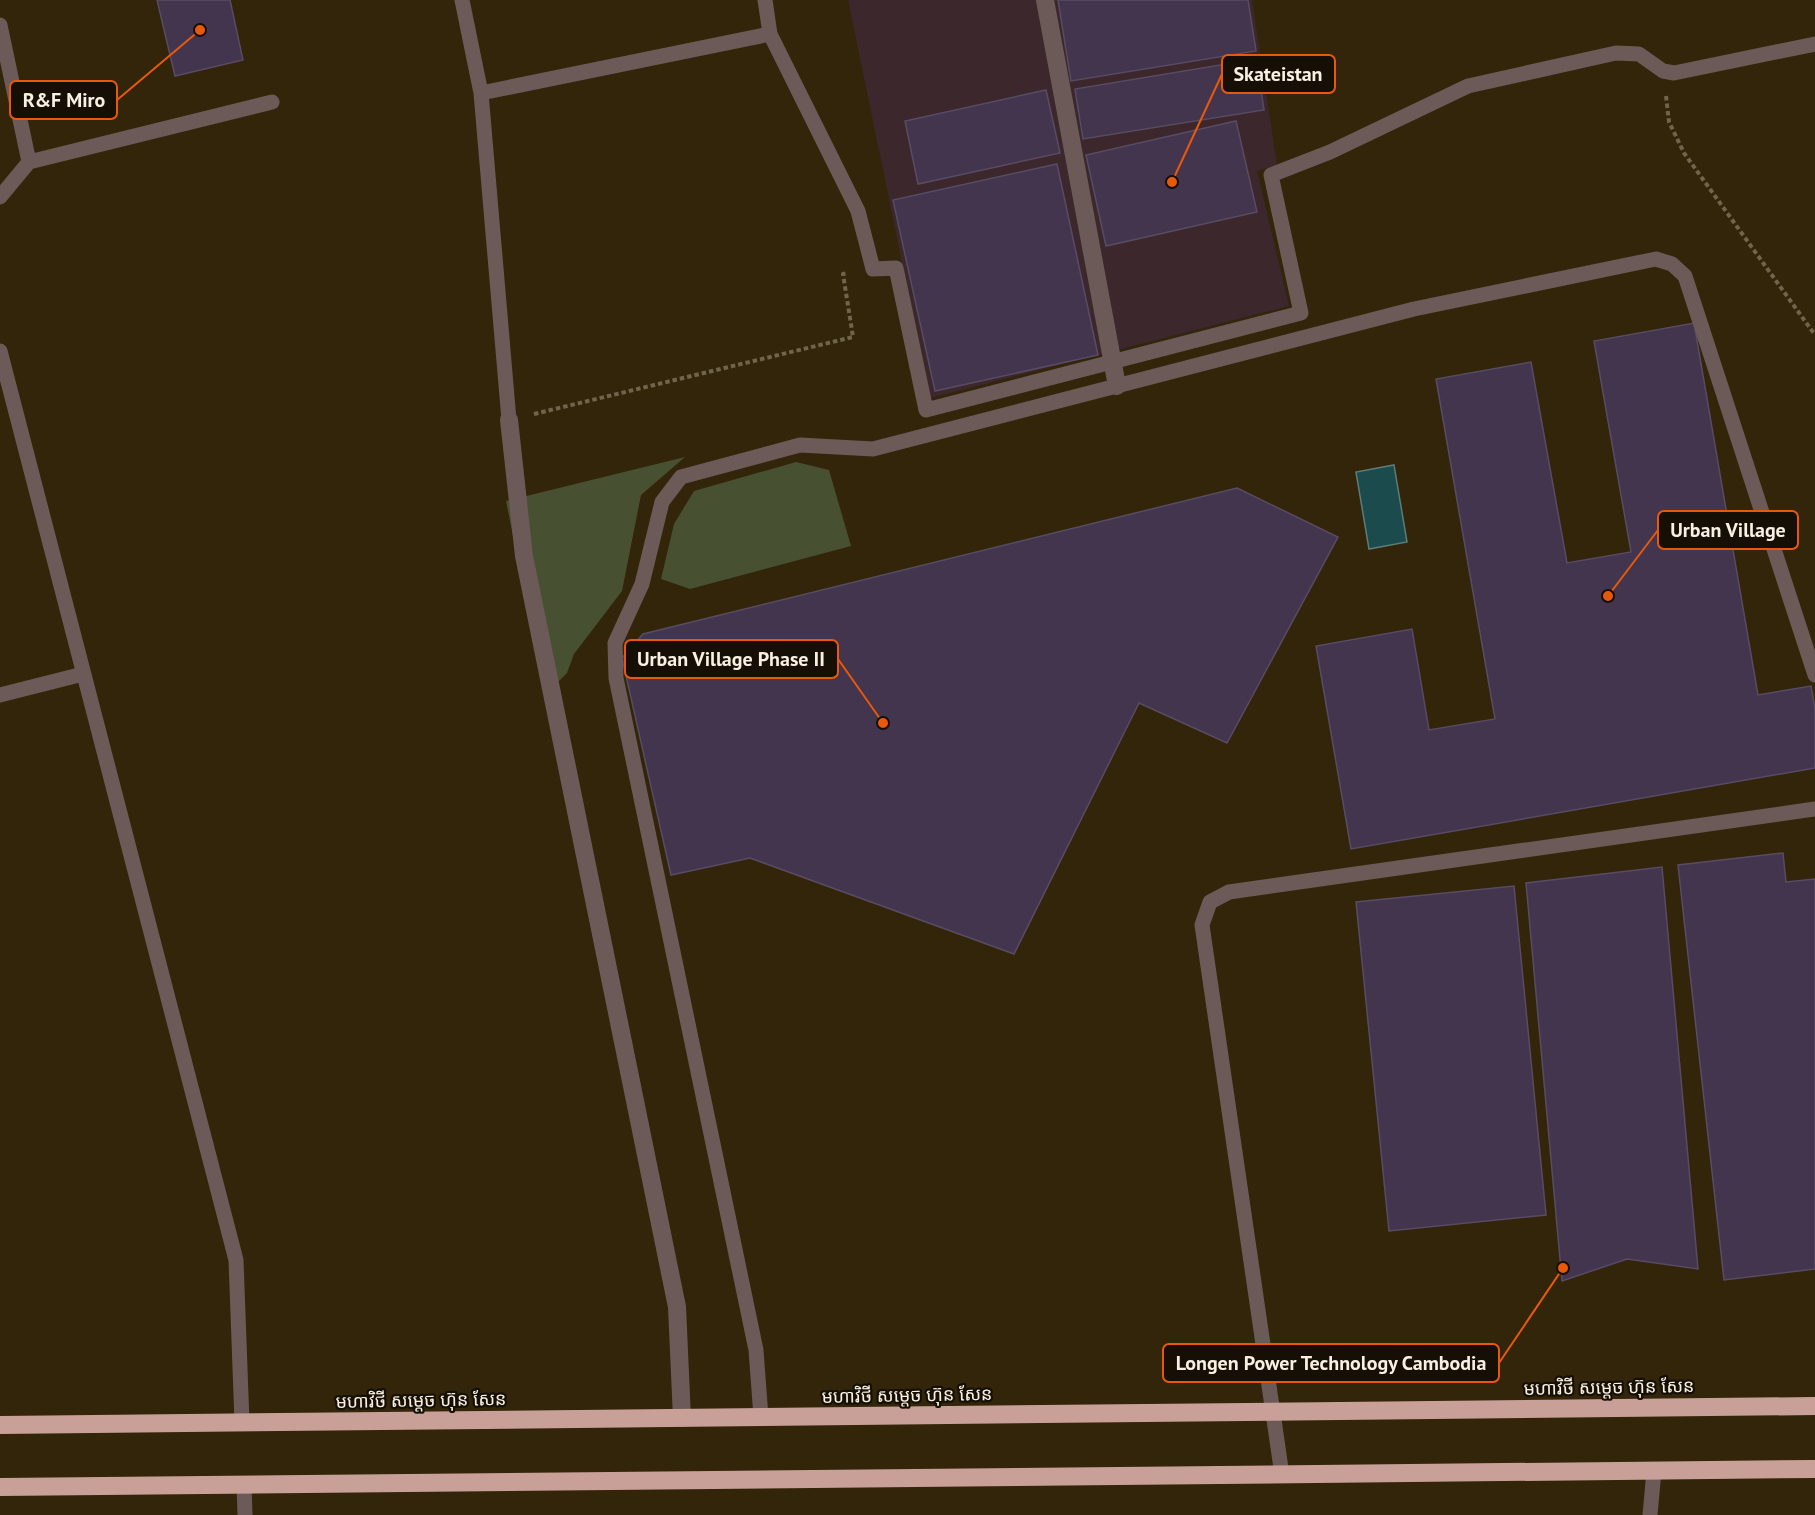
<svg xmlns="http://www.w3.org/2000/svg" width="1815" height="1515" font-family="'PT Sans','Noto Sans Khmer',sans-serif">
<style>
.commercial{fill:#3c282c}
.green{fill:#485032}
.water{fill:#1c4b4d;stroke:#5e7c79;stroke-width:1.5}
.building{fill:#43354d;stroke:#594b64;stroke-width:1.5}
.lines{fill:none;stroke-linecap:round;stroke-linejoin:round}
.path{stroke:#70644d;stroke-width:4;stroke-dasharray:4.5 3;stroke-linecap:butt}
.lane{stroke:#6b5a57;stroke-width:15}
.street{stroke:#6b5a57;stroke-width:18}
.highway{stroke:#c9a098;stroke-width:18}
.labels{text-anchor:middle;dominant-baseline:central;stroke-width:4.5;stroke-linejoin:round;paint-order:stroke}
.street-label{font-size:18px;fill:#f9f0e1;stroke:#150f05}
.leader{fill:none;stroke:#e8590c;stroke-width:2}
.callout-dot{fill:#e8590c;stroke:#150f05;stroke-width:2}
.callout{fill:#150f05;stroke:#e8590c;stroke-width:2}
.callout-label{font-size:20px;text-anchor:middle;font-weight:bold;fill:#f9f0e1}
</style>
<rect width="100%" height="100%" fill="#32250a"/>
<path class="commercial" d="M 848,0 L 1252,0 L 1277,165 L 1257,171 L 1289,306 L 930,398 Z"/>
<path class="green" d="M 685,457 L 641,495 L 622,591 L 574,654 L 567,673 L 545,695 L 506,501 Z
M 796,462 L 829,470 L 851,546 L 690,589 L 661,579 L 674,524 L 694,491 Z"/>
<path class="water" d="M 1394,465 L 1407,542 L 1369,549 L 1356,472 Z"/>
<path class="building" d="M 157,0 L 230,0 L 243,60 L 175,76 Z
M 1058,0 L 1248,0 L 1256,51 L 1071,81 Z
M 1256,59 L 1264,110 L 1083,139 L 1075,89 Z
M 1046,90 L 1060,153 L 918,184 L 905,121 Z
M 1236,121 L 1257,212 L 1106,246 L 1086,155 Z
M 1057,164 L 1098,355 L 935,391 L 893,200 Z
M 1694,323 L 1758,695 L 1811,686 L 1815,709 L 1815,768 L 1351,849 L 1316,646 L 1412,629 L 1429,730 L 1495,719 L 1436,379 L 1531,362 L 1567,563 L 1631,552 L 1594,341 Z
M 1237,488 L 1338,537 L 1227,743 L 1139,703 L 1014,954 L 750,858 L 671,875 L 622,658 L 643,634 Z
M 1783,853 L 1786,882 L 1815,879 L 1815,1269 L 1724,1280 L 1678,865 Z
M 1662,867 L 1698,1269 L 1627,1259 L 1562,1281 L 1526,883 Z
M 1514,886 L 1546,1215 L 1389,1231 L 1356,902 Z"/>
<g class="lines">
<path class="path" d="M 1666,96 L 1669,122 L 1684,153 L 1815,335
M 534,414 L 853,337 L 843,274 L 848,273"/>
<path class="lane" d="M 462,0 L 481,93 L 509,420
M 765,0 L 770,34
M 0,25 L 29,162
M 481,93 L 770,34 L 858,211 L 873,269 L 896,268 L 926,410 L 1301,313 L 1271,175 L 1330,152 L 1468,86 L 1616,53 L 1639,54 L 1663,71 L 1674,73 L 1815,44
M 0,197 L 29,162 L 272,102
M 0,351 L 236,1260 L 242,1422
M 0,695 L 83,674
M 761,1417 L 756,1350 L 616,678 L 615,643 L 642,584 L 662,502 L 681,477 L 800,445 L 873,449 L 1414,309 L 1656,259 L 1672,264 L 1685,276 L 1815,675
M 1282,1475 L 1202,925 L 1210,902 L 1229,892 L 1815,809
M 244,1485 L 245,1515
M 1650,1515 L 1654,1471"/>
<path class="street" d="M 1045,0 L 1117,386
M 509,420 L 524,556 L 677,1307 L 682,1418"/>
<path class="highway" d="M 0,1425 L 1815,1406
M 0,1487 L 1815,1469"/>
</g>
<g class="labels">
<g class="street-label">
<text transform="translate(1609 1387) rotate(-1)">មហាវិថី សម្តេច ហ៊ុន សែន</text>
<text transform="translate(907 1395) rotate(-1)">មហាវិថី សម្តេច ហ៊ុន សែន</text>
<text transform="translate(421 1400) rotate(-1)">មហាវិថី សម្តេច ហ៊ុន សែន</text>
</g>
</g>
<path class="leader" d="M1172 182L1222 74M200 30L117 100M1608 596L1658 530M883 723L838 659M1563 1268L1499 1363"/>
<g class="callout-dot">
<circle cx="1172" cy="182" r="6"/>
<circle cx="200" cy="30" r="6"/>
<circle cx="1608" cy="596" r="6"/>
<circle cx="883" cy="723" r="6"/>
<circle cx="1563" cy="1268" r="6"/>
</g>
<g class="callout">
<rect x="1222" y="55" width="113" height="38" rx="6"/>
<rect x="10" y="81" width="107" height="38" rx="6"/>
<rect x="1658" y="511" width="140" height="38" rx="6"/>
<rect x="625" y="640" width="213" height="38" rx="6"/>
<rect x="1163" y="1344" width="336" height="38" rx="6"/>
</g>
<g class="callout-label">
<text x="1278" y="81">Skateistan</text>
<text x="64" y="107">R&amp;F Miro</text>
<text x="1728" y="537">Urban Village</text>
<text x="731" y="666">Urban Village Phase II</text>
<text x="1331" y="1370">Longen Power Technology Cambodia</text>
</g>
</svg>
